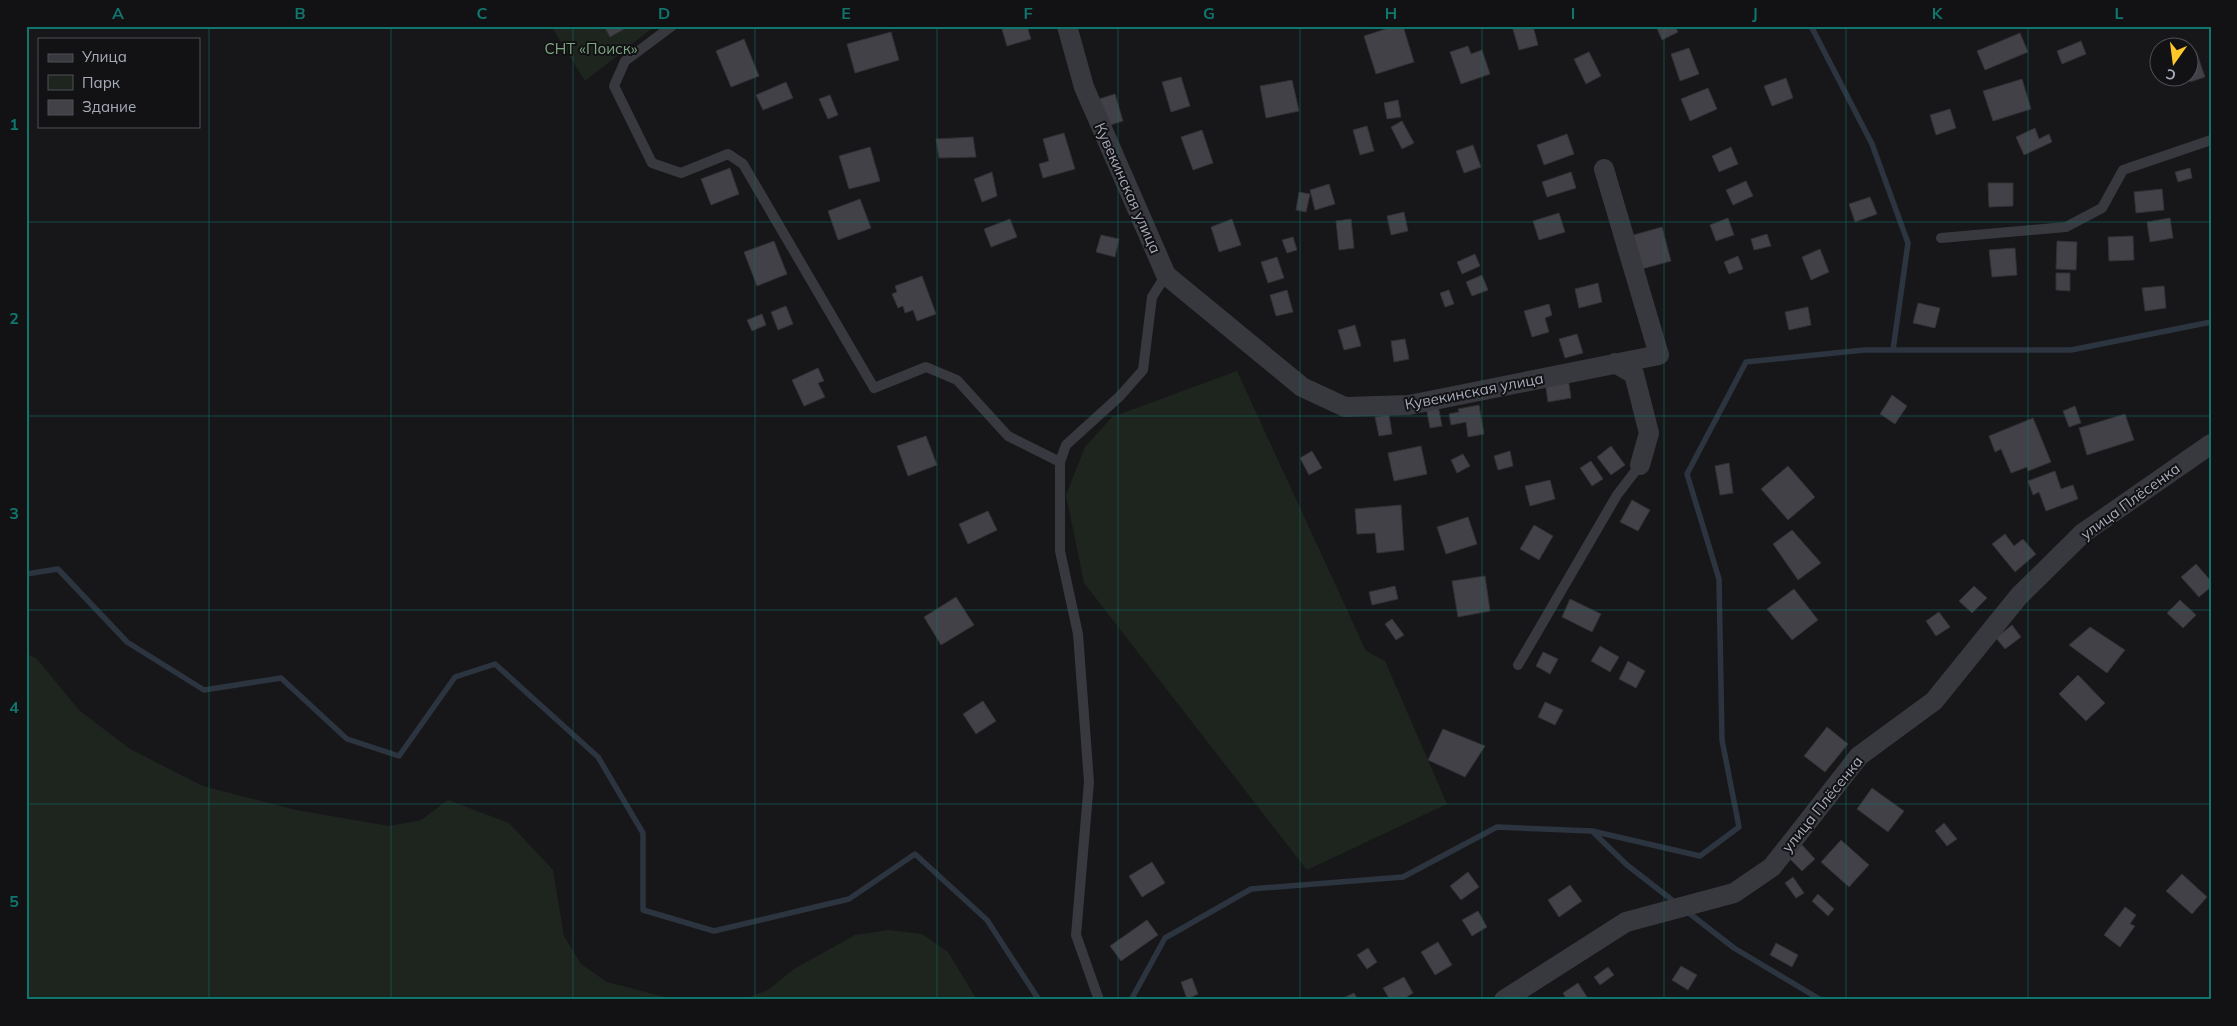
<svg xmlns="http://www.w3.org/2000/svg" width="2237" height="1026" font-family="Mulish,sans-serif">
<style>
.green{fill:#1d251e}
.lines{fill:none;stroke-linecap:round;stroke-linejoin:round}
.stream{stroke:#2c353f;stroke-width:5.5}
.building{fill:#414147;stroke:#313136}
.lane{stroke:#38383f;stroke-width:10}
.street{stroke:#38383f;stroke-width:20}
.grid{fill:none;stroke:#0f766e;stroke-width:1;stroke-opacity:0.55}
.labels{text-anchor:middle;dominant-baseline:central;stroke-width:4;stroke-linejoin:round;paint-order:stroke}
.park-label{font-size:15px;fill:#7ea783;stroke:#121215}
.street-label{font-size:15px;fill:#a8acba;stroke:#121215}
.neatline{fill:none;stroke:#0f766e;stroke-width:2}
.grid-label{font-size:16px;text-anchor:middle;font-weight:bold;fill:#0f766e}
</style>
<rect width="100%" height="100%" fill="#17171a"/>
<path class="green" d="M 551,26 L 655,26 L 585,81 Z
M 1237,371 L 1366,651 L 1385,661 L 1447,804 L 1307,870 L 1084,583 L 1066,495 L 1085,447 L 1112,417 Z
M 26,653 L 37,659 L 79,710 L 130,749 L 203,786 L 296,810 L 389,826 L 421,820 L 448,800 L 509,823 L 553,870 L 564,936 L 581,964 L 607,982 L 669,998 L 706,1000 L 26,1000 Z
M 889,930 L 922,934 L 948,952 L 977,1000 L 741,1000 L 768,990 L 794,969 L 855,935 Z"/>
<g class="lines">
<path class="stream" d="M 1811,26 L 1872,144 L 1908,243 L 1893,350
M 26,574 L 58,569 L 127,642 L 204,690 L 281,678 L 347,739 L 399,756 L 455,677 L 495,664 L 598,757 L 643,833 L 643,910 L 714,931 L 849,899 L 915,854 L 987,920 L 1039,1000
M 1594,833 L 1627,865 L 1676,903
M 1685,910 L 1734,948 L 1821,1000
M 1131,1000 L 1165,938 L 1251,889 L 1403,877 L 1497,827 L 1592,831 L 1700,856 L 1739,827 L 1722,740 L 1719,579 L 1687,474 L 1746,362 L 1864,350 L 2071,350 L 2211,322"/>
</g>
<path class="building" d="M 604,26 L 628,26 L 628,27 L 610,37 Z
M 1001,26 L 1027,26 L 1031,39 L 1007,46 Z
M 1395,26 L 1403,26 L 1414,62 L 1376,74 L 1364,36 Z
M 1512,26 L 1533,26 L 1538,45 L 1519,50 Z
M 1656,26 L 1675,26 L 1678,32 L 1662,40 Z
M 891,32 L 899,60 L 855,73 L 847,44 Z
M 2020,33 L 2028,52 L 1985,70 L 1977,51 Z
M 744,39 L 759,76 L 731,87 L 716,51 Z
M 2081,41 L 2086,54 L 2062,64 L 2057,51 Z
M 1468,46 L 1471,54 L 1482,50 L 1490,74 L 1461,84 L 1450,52 Z
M 1689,48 L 1699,74 L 1680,81 L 1671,54 Z
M 2196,51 L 2205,77 L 2190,82 L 2190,54 Z
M 1589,52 L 1601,76 L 1586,84 L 1574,59 Z
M 1181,77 L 1190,106 L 1171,112 L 1162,82 Z
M 1786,78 L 1793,98 L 1772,106 L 1764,86 Z
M 2022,79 L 2031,109 L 1993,121 L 1983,91 Z
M 1292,80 L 1299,111 L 1266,118 L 1260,86 Z
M 786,82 L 793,98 L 763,110 L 756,95 Z
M 1708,88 L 1717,109 L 1690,121 L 1681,99 Z
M 1115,94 L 1123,121 L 1107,126 L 1099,99 Z
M 830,95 L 838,115 L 828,119 L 819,99 Z
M 1398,100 L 1401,117 L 1387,119 L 1384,103 Z
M 1950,109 L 1956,128 L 1936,135 L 1930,115 Z
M 1402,121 L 1414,143 L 1402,149 L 1391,127 Z
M 1367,126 L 1374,151 L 1360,155 L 1353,130 Z
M 2035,128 L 2039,139 L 2049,134 L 2052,142 L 2024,155 L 2016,137 Z
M 1202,130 L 1213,163 L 1193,170 L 1181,137 Z
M 1064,133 L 1075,169 L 1043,178 L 1039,164 L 1049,161 L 1043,139 Z
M 1567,134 L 1574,154 L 1544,165 L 1537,145 Z
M 973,137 L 976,157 L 939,158 L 936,139 Z
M 1473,145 L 1481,167 L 1464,173 L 1456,151 Z
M 870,147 L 880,181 L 849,189 L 839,156 Z
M 1731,147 L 1738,164 L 1719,172 L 1712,156 Z
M 730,168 L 739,194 L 711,205 L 701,179 Z
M 2190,168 L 2192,178 L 2178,182 L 2175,172 Z
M 992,172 L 997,196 L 982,202 L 974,179 Z
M 1571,172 L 1576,188 L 1547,197 L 1542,182 Z
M 1746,181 L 1753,196 L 1733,205 L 1726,190 Z
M 1988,183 L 2013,183 L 2013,206 L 1989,207 Z
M 1329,184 L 1335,204 L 1315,210 L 1310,190 Z
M 2162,189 L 2164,210 L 2136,213 L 2134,192 Z
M 1299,192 L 1310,194 L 1306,212 L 1296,210 Z
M 1870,197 L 1877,214 L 1855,222 L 1849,204 Z
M 860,199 L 871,228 L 838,240 L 828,211 Z
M 1404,212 L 1408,231 L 1391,235 L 1387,216 Z
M 1559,213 L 1565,232 L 1539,240 L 1533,221 Z
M 1728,218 L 1734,235 L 1716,241 L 1710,225 Z
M 2170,218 L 2173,238 L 2150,242 L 2147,222 Z
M 1010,219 L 1017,237 L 991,247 L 984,229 Z
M 1232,219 L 1241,245 L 1219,252 L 1211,227 Z
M 1351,219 L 1354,248 L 1339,250 L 1336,221 Z
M 1662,227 L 1671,261 L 1638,270 L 1630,236 Z
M 1767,234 L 1771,246 L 1754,250 L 1751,239 Z
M 1101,235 L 1119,239 L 1115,257 L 1096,252 Z
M 2133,236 L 2134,260 L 2109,261 L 2108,237 Z
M 1293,237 L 1297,250 L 1287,253 L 1282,240 Z
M 774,241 L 787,274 L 757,286 L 744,252 Z
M 2057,241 L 2077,242 L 2076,270 L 2056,269 Z
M 2015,248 L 2017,275 L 1992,277 L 1989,250 Z
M 1820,249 L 1829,272 L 1811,280 L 1802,257 Z
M 1475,254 L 1480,266 L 1462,274 L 1457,262 Z
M 1738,256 L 1743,269 L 1729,274 L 1724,262 Z
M 1277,257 L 1284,278 L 1268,283 L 1261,262 Z
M 2056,273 L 2070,273 L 2070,291 L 2056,290 Z
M 1482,275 L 1488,290 L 1472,296 L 1466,282 Z
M 922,276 L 936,314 L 917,321 L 913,310 L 905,313 L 903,306 L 898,308 L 892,294 L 897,292 L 895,286 Z
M 1598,283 L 1602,302 L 1579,308 L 1575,289 Z
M 2164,286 L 2166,308 L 2145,311 L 2142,288 Z
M 1287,290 L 1293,312 L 1276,316 L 1270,295 Z
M 1449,290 L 1454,304 L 1445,307 L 1440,293 Z
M 1918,303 L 1940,308 L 1935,328 L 1913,323 Z
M 1549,304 L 1552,315 L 1545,318 L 1549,332 L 1532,337 L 1524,311 Z
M 786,306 L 793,324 L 778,330 L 771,312 Z
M 1808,307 L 1811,325 L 1789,330 L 1785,312 Z
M 762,314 L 766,325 L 752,331 L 747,320 Z
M 1355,325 L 1361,346 L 1344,350 L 1338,330 Z
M 1577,334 L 1583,353 L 1565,358 L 1559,339 Z
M 1405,339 L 1409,359 L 1394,362 L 1391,341 Z
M 818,368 L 824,381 L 818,383 L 825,397 L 804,406 L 792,380 Z
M 1568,378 L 1571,398 L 1548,402 L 1545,381 Z
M 1892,395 L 1907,406 L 1895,424 L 1880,414 Z
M 1438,405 L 1442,426 L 1430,428 L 1426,407 Z
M 1479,405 L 1484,434 L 1468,437 L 1466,422 L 1451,425 L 1449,414 L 1459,412 L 1458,409 Z
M 2075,406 L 2081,423 L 2069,427 L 2063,411 Z
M 2125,414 L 2134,440 L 2087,455 L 2079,428 Z
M 1389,415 L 1392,434 L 1379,436 L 1375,417 Z
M 2033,418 L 2051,462 L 2028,471 L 2027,467 L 2011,473 L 2001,449 L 1995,452 L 1989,436 Z
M 926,436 L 937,465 L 908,476 L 897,446 Z
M 1421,446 L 1427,474 L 1394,481 L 1388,453 Z
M 1611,446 L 1625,465 L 1611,475 L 1597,457 Z
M 1312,451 L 1322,468 L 1309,475 L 1300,458 Z
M 1510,451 L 1513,466 L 1498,470 L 1494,456 Z
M 1463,454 L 1470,466 L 1457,473 L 1451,460 Z
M 1591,461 L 1603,479 L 1592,486 L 1580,468 Z
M 1729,463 L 1733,493 L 1720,495 L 1715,466 Z
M 1788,466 L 1815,497 L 1788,520 L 1761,489 Z
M 2055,471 L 2061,489 L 2073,485 L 2078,499 L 2046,511 L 2039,492 L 2033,495 L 2028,481 Z
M 1550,480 L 1555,499 L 1530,506 L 1525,486 Z
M 1632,500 L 1650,510 L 1638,531 L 1620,522 Z
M 1401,505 L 1404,550 L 1377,553 L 1375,533 L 1357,534 L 1355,509 Z
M 988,511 L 997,530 L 968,544 L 959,524 Z
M 1468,517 L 1477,544 L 1446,554 L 1437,527 Z
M 1534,525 L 1553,536 L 1539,560 L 1520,549 Z
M 1792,530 L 1821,563 L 1798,580 L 1773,544 Z
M 2005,534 L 2014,546 L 2023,539 L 2036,554 L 2015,572 L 1992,544 Z
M 2196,564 L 2211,581 L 2211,587 L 2199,597 L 2181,577 Z
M 1485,576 L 1490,611 L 1458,617 L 1452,581 Z
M 1395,586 L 1398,599 L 1372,605 L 1369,592 Z
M 1974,586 L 1987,598 L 1972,613 L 1959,601 Z
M 1794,589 L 1818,620 L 1792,640 L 1767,609 Z
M 956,597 L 974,625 L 941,645 L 924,617 Z
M 1570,599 L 1601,614 L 1592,632 L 1562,617 Z
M 2180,600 L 2196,615 L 2183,628 L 2167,613 Z
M 1939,612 L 1950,627 L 1936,636 L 1926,621 Z
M 1392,619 L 1404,635 L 1396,640 L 1385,624 Z
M 2012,625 L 2021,637 L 2005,649 L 1996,638 Z
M 2090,627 L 2125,650 L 2107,673 L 2069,645 Z
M 1600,646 L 1619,657 L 1610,672 L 1591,661 Z
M 1543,652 L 1558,659 L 1550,674 L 1536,666 Z
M 1628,661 L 1645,671 L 1636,688 L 1619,679 Z
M 2078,675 L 2105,703 L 2086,721 L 2059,694 Z
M 983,701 L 996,721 L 976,734 L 963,714 Z
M 1545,702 L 1563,710 L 1555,725 L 1538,717 Z
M 1827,727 L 1848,744 L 1825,772 L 1804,756 Z
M 1443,729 L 1485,746 L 1465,777 L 1428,760 Z
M 1872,788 L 1904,811 L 1888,832 L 1857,809 Z
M 1944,823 L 1957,839 L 1947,846 L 1935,831 Z
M 1841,840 L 1869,865 L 1849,887 L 1821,862 Z
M 1802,845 L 1815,859 L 1802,871 L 1789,858 Z
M 1152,862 L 1165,883 L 1142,897 L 1129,876 Z
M 1468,872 L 1479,887 L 1461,900 L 1450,886 Z
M 2182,874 L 2207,897 L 2192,914 L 2166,891 Z
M 1793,877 L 1804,893 L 1796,898 L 1785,883 Z
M 1570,885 L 1582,901 L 1559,917 L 1548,900 Z
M 1818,894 L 1834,909 L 1828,916 L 1812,901 Z
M 2125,907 L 2136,915 L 2130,924 L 2135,926 L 2120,947 L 2104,935 Z
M 1478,911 L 1487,927 L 1472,936 L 1462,920 Z
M 1147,920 L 1158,935 L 1121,961 L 1110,946 Z
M 1438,942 L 1452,965 L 1435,975 L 1421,952 Z
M 1776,943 L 1798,955 L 1792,967 L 1770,955 Z
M 1368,948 L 1377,962 L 1367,969 L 1357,955 Z
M 1681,966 L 1697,975 L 1688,990 L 1672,980 Z
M 1608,967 L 1614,975 L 1600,985 L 1594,977 Z
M 1404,977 L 1413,993 L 1402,1000 L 1390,1000 L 1383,988 Z
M 1192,978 L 1198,994 L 1187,999 L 1181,982 Z
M 1578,983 L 1589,1000 L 1567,1000 L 1563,993 Z
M 1354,993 L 1358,1000 L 1339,1000 Z"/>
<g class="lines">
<path class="lane" d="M 672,26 L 625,61 L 614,86 L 652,163 L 681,173 L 728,154 L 743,164 L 874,388 L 926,367 L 957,380 L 1008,436 L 1060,462
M 1941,238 L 2066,227 L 2102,208 L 2123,170 L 2211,140
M 1518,665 L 1617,495 L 1640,465
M 1099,1000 L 1076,935 L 1089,782 L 1078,634 L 1060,551 L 1060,462 L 1066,445 L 1120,396 L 1143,370 L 1152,297 L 1166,275"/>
<path class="street" d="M 1067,26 L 1084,87 L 1166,275 L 1302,387 L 1345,407 L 1409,405 L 1659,355 L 1604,169
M 1615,363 L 1634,374 L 1649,433 L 1640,465
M 1504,1000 L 1626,922 L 1734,893 L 1772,867 L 1859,756 L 1934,701 L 2019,596 L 2083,533 L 2211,444"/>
</g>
<path class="grid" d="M 209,26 L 209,1000M 391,26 L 391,1000M 573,26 L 573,1000M 755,26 L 755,1000M 937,26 L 937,1000M 1118,26 L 1118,1000M 1300,26 L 1300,1000M 1482,26 L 1482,1000M 1664,26 L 1664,1000M 1846,26 L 1846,1000M 2028,26 L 2028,1000M 26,222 L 2211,222M 26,416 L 2211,416M 26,610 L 2211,610M 26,804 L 2211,804"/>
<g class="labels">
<g class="park-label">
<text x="591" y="48">СНТ «Поиск»</text>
</g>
<g class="street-label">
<text transform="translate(1128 188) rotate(66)">Кувекинская улица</text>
<text transform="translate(1474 391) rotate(-11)">Кувекинская улица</text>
<text transform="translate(2130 501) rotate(-36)">улица Плёсенка</text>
<text transform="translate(1822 804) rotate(-51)">улица Плёсенка</text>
</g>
</g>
<rect width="2237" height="1026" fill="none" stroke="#121215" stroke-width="55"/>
<rect x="38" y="38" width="162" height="90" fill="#121215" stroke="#4e5057"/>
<rect x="48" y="54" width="25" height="8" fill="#38383f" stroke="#4e5057"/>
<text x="82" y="62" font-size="15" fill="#a8acba">Улица</text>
<rect x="48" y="75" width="25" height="15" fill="#1d251e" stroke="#4e5057"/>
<text x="82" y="88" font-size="15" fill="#a8acba">Парк</text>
<rect x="48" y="100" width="25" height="15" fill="#414147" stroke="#4e5057"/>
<text x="82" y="112" font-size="15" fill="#a8acba">Здание</text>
<g transform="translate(2174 62) rotate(194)"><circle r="24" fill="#121215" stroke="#4e5057"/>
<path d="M0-4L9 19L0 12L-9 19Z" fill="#ffc72a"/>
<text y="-8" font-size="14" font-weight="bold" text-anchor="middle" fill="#a8acba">С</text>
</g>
<rect x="28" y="28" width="2182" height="970" class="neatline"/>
<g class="grid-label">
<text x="118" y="19">A</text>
<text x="300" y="19">B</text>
<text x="482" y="19">C</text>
<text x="664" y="19">D</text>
<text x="846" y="19">E</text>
<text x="1028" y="19">F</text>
<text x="1209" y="19">G</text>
<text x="1391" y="19">H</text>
<text x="1573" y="19">I</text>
<text x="1755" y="19">J</text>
<text x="1937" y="19">K</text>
<text x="2119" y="19">L</text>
<text x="14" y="130">1</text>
<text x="14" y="324">2</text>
<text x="14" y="519">3</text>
<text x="14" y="713">4</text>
<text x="14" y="907">5</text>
</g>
</svg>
